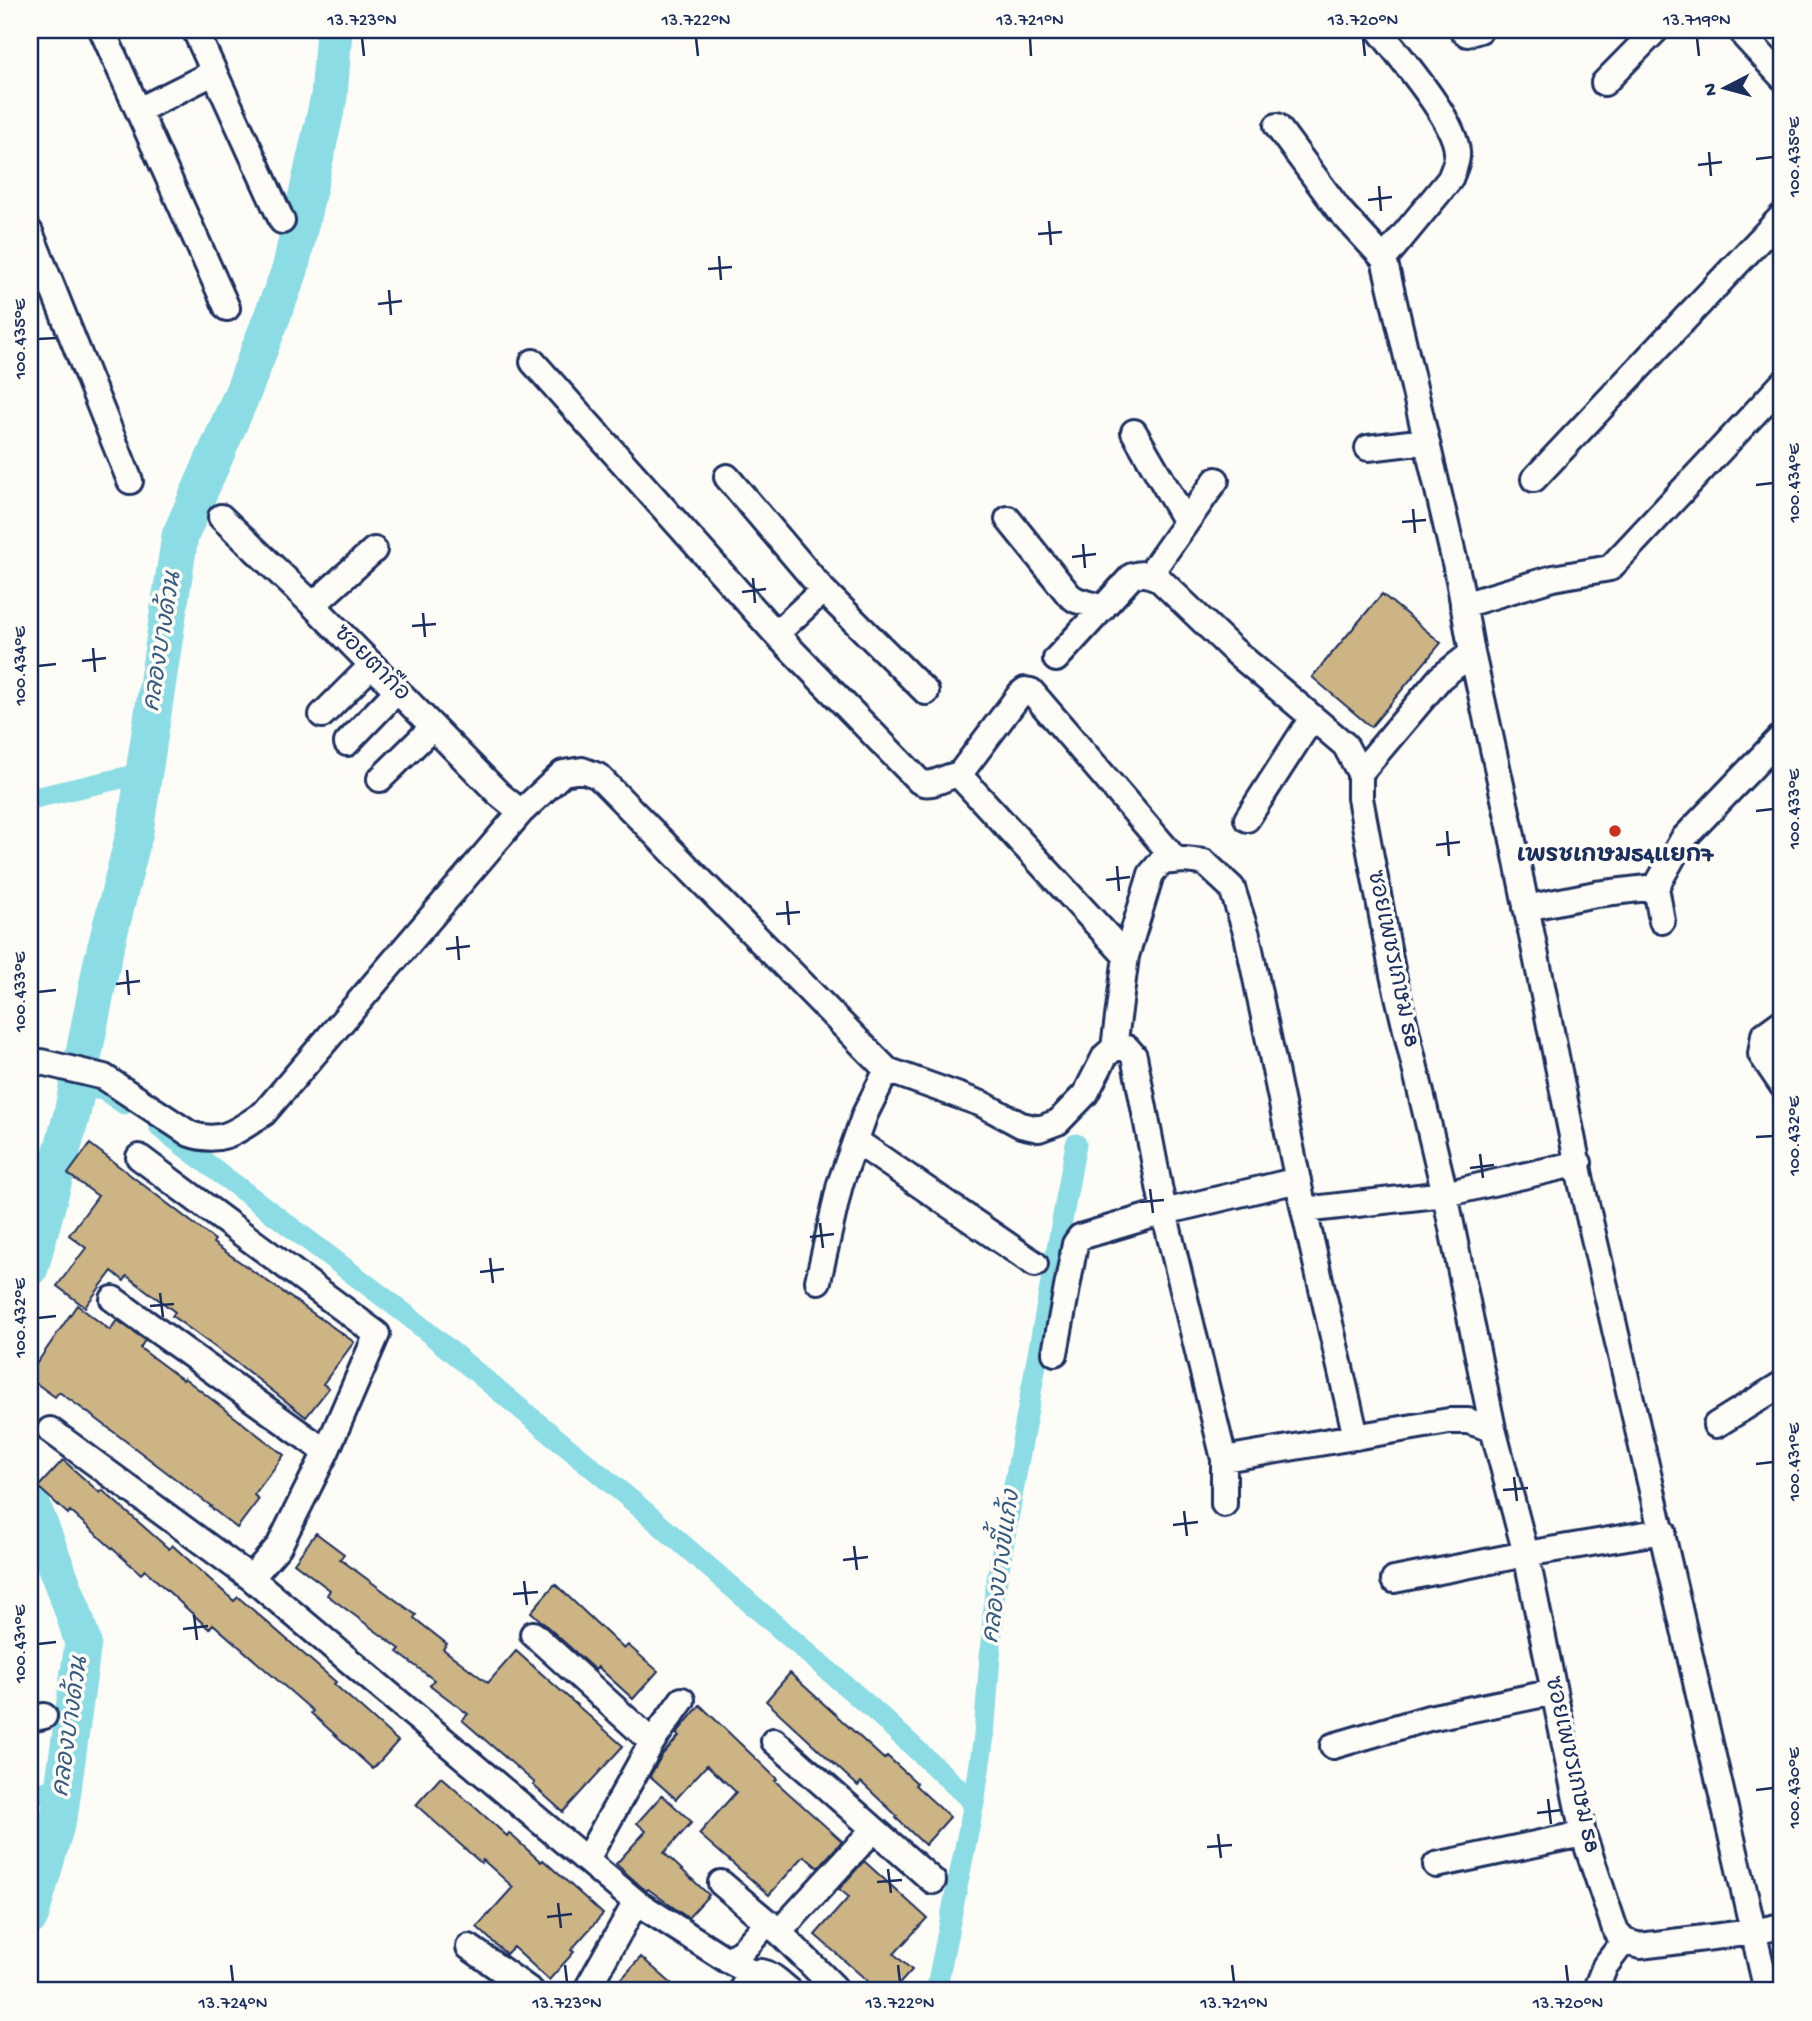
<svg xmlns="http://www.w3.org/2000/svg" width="1812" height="2021" font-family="'Gochi Hand','Playpen Sans Thai',sans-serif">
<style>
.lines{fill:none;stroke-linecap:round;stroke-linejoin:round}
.canal{stroke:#8bdce4;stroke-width:21}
.river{stroke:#8bdce4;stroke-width:37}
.building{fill:#cdb484;stroke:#1b2f5e;stroke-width:2}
.minor-casing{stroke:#1b2f5e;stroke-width:30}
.minor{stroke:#fdfcf7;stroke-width:24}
.ticks{fill:none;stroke:#1b2f5e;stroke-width:2.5}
.poi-dot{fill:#c8321e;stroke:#fdfcf7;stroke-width:2.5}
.labels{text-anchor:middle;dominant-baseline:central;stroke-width:7;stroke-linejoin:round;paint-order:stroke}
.street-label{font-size:23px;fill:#1b2f5e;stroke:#fdfcf7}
.poi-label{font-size:23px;font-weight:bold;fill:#1b2f5e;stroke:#fdfcf7}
.water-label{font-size:24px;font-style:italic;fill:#375a80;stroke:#fdfcf7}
.neatline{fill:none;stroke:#1b2f5e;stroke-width:2.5}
.ticks-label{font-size:18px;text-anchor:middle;fill:#1b2f5e}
</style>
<rect width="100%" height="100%" fill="#fdfcf7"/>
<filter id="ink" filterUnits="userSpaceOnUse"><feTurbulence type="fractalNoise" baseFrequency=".0143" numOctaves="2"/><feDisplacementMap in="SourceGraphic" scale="14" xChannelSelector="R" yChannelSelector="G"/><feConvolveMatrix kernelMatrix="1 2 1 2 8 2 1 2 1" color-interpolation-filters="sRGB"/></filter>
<g filter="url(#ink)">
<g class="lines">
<path class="canal" d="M 30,799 L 144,773
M 77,1086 L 104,1090 L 124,1104
M 160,1128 L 407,1315 L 636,1504 L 877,1713 L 974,1803
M 30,1265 L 31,1265
M 30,1797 L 64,1785
M 936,1991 L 974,1803 L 984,1736 L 995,1591 L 1076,1144"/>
<path class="river" d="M 30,1268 L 72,1114 L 102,962 L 135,831 L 180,536 L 243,392 L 290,270 L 329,97 L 334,30
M 30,1500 L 73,1611 L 83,1643 L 60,1811 L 30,1917"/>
</g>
<path class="building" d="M 1382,594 L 1441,643 L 1371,727 L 1312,677 Z
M 90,1144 L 215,1240 L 213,1243 L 354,1342 L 323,1384 L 329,1388 L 306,1417 L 237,1363 L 172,1316 L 175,1312 L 127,1276 L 124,1281 L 112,1271 L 85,1307 L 57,1286 L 86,1248 L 69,1235 L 98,1196 L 68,1174 Z
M 77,1305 L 110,1330 L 117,1320 L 145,1340 L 140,1348 L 183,1380 L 184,1378 L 284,1455 L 254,1495 L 259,1499 L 237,1528 L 210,1507 L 211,1506 L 94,1417 L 59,1392 L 55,1397 L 30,1379 L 30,1373 Z
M 63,1460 L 100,1493 L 102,1490 L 169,1549 L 172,1545 L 234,1601 L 238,1597 L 336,1682 L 334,1684 L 398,1741 L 373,1769 L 311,1713 L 313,1711 L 213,1624 L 209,1629 L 145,1570 L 141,1574 L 70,1511 L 68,1514 L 38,1487 Z
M 316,1533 L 344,1554 L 340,1559 L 416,1615 L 414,1618 L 447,1644 L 443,1649 L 488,1683 L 516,1651 L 623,1746 L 563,1812 L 533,1785 L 535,1783 L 462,1720 L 468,1714 L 430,1685 L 434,1680 L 397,1652 L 400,1649 L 327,1595 L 330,1590 L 294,1563 Z
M 555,1584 L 624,1649 L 628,1645 L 658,1671 L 633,1699 L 598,1667 L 595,1670 L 531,1612 Z
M 790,1673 L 884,1759 L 887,1756 L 917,1783 L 915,1785 L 950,1817 L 925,1845 L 896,1818 L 897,1816 L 861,1782 L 858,1786 L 766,1701 Z
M 700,1705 L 777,1779 L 775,1781 L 842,1841 L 818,1868 L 804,1856 L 769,1895 L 699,1834 L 736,1792 L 707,1765 L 676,1799 L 650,1776 L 662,1755 L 679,1736 L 676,1734 Z
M 441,1777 L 507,1836 L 509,1833 L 541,1862 L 543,1860 L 603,1914 L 571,1950 L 574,1952 L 549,1980 L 513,1947 L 506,1954 L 477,1927 L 513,1887 L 483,1860 L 481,1863 L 416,1805 Z
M 662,1795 L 692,1822 L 664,1853 L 709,1895 L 688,1918 L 648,1889 L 646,1891 L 616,1864 L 646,1831 L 637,1823 Z
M 864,1861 L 927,1918 L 894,1954 L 912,1970 L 893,1991 L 879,1991 L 815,1935 L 849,1897 L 839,1889 Z
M 641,1957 L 680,1991 L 624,1991 L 617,1984 Z"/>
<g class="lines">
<g class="minor-casing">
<path id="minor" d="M 102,30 L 227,308
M 195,30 L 282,221
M 1379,30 C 1399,56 1457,122 1457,153 C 1458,162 1453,170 1450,179 L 1384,259
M 1462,30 L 1467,34 L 1480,30
M 1745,37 L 1782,77
M 1604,83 L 1656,30
M 139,110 L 213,73
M 1277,126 L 1339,210 L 1384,259 L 1459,580 L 1472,653 L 1510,826 L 1582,1186 L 1767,1991
M 30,232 L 130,481
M 533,362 L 776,634 L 919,781 C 932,789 945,775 959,775 L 1020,694 L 1025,690 L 1031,691 L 1176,860
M 1134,432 L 1186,522
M 1368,448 L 1426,441
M 727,477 L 823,590 L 776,634
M 1534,479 L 1782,216
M 221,517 L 313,605 L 499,794 L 521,812
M 1008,519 L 1069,595 L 1076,600 L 1103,608
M 1150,574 L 1216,480
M 823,590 L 926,692
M 313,605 L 374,550
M 1463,605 L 1553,578 L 1610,568 L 1782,384
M 1056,659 L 1132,576 C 1143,572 1149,574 1159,579 L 1232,649 L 1345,745 L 1360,773 L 1360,798 L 1393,975 L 1445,1194 L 1493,1429 L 1526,1554 L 1583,1834 L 1616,1932 L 1624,1941 L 1640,1946 L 1753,1932 L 1782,1926
M 322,715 L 372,665
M 347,743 L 397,691
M 1360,773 L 1440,678 L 1472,653
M 959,775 L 1126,956
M 380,779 L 433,727
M 1247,819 L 1312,718
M 1656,887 L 1662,921
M 1526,908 L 1596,894 L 1656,887 L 1683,839 L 1782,736
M 1782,1022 L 1764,1035 L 1761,1054 L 1782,1085
M 1114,1048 L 1126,956 L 1151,874 L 1161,862 L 1184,860 L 1204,862 L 1232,888 L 1247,935 L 1304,1210 L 1356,1437
M 30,1063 L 41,1062 L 104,1077 L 190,1134 C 222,1145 239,1130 264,1113 L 521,812 L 563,773 L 582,770 L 598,776 L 887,1070 L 982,1104 L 1021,1125 L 1039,1129 L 1058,1122 L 1086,1093 L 1105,1056 L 1114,1048 L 1127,1048 L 1134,1056 L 1164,1212 L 1224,1459 L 1224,1504
M 856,1141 L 1035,1264
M 139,1157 L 377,1334 L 326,1452 L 279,1546 L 251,1578
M 1304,1210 L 1445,1194 L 1579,1163
M 818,1281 L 840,1184 L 865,1114 L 887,1070
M 113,1299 L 326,1452
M 1055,1353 L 1075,1244 L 1080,1237 L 1164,1212 L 1298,1180
M 1716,1425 L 1782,1384
M 50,1430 L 251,1578 L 636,1902 L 727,1960 L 752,1973
M 1224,1459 L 1449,1421 L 1468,1421 L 1493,1429
M 1394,1580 L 1526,1554 L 1663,1531
M 533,1634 L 652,1742
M 30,1719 L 44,1716
M 774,1741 L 933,1881
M 1333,1746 L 1429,1718 L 1554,1692
M 587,1859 L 652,1742 L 682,1700
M 1436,1865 L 1583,1834
M 721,1883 L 779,1932
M 469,1947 L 531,1991
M 727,1960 L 741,1952 L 768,1922
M 834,1987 L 779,1932 L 874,1829
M 586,1991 L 636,1902
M 742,1991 L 747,1976 C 764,1964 776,1980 790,1991
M 1595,1991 L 1605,1966 L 1624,1941"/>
</g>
<use href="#minor" class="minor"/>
</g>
</g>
<path class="ticks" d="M 362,38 L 364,56M 696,38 L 698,56M 1030,38 L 1031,56M 1363,38 L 1365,56M 1697,38 L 1699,56M 1709,152 L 1711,176M 1756,159 L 1773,157M 1698,165 L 1722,162M 1379,186 L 1381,211M 1368,200 L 1392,197M 1049,221 L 1051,245M 1038,234 L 1062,232M 719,256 L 721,280M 708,269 L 732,267M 389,290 L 391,315M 378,304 L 402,301M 38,339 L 56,338M 1756,485 L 1773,483M 1413,509 L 1415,533M 1402,522 L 1426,520M 1083,544 L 1085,568M 1072,557 L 1096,554M 753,578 L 755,603M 742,592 L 766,589M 423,613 L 425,637M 412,626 L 436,624M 93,648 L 95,672M 82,661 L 106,658M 38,666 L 56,664M 1756,811 L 1773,809M 1447,831 L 1449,856M 1436,845 L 1460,842M 1117,866 L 1119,891M 1106,880 L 1130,877M 787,901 L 789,925M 776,914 L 800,912M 457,936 L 459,960M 446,949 L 470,946M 127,970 L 129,995M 116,984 L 140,981M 38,992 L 56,990M 1756,1137 L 1773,1136M 1480,1154 L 1483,1178M 1470,1168 L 1494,1165M 1150,1189 L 1153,1213M 1140,1202 L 1164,1200M 820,1223 L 823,1248M 810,1237 L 834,1234M 490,1258 L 493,1283M 480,1272 L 504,1269M 160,1293 L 163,1317M 150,1306 L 174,1304M 38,1318 L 56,1316M 1756,1464 L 1773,1462M 1514,1477 L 1517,1501M 1503,1490 L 1528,1488M 1184,1511 L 1187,1536M 1173,1525 L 1198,1522M 854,1546 L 857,1570M 843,1560 L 868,1557M 524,1581 L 527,1605M 513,1594 L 538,1592M 194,1615 L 197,1640M 183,1629 L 208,1626M 38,1644 L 56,1642M 1756,1790 L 1773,1788M 1548,1799 L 1551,1824M 1537,1813 L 1562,1810M 1218,1834 L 1221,1858M 1207,1847 L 1232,1845M 888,1869 L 891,1893M 877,1882 L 902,1880M 558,1903 L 561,1928M 547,1917 L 572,1914M 231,1965 L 233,1982M 565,1965 L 567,1982M 898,1965 L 900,1982M 1232,1965 L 1234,1982M 1566,1965 L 1568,1982"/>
<circle class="poi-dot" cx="1615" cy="831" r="7"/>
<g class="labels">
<g class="street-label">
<text transform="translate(371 664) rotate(45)">ซอยตากือ</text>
<text transform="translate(1392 959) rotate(78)">ซอยเพชรเกษม 58</text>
<text transform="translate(1571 1765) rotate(77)">ซอยเพชรเกษม 58</text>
</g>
<g class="poi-label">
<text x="1615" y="856">เพรชเกษม54แยก7</text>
</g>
<g class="water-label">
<text transform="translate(164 642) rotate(-81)">คลองบางด้วน</text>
<text transform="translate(1003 1567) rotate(-82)">คลองบางขี้แก้ง</text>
<text transform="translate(72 1727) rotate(-82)">คลองบางด้วน</text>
</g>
</g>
<rect width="1812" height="2021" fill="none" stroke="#fdfcf7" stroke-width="77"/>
<g transform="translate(1725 88) rotate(264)" stroke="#fdfcf7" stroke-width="5" paint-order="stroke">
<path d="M0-5L12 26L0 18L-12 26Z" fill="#1b2f5e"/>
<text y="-10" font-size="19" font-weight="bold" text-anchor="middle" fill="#1b2f5e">N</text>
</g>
<rect x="38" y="38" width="1735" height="1944" class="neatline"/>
<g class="ticks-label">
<text x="362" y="25">13.723°N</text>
<text x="696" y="25">13.722°N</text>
<text x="1030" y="25">13.721°N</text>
<text x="1363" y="25">13.720°N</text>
<text x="1697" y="25">13.719°N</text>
<text transform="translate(1793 157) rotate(-90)" y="6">100.435°E</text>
<text transform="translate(19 339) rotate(-90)" y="6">100.435°E</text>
<text transform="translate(1793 483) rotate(-90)" y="6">100.434°E</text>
<text transform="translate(19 666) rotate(-90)" y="6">100.434°E</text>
<text transform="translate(1793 809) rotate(-90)" y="6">100.433°E</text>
<text transform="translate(19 992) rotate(-90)" y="6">100.433°E</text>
<text transform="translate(1793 1136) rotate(-90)" y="6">100.432°E</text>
<text transform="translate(19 1318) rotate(-90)" y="6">100.432°E</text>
<text transform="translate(1793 1462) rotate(-90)" y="6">100.431°E</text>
<text transform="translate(19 1644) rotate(-90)" y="6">100.431°E</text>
<text transform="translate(1793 1788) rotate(-90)" y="6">100.430°E</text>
<text x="233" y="2008">13.724°N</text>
<text x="567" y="2008">13.723°N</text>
<text x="900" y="2008">13.722°N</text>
<text x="1234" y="2008">13.721°N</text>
<text x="1568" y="2008">13.720°N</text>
</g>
</svg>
